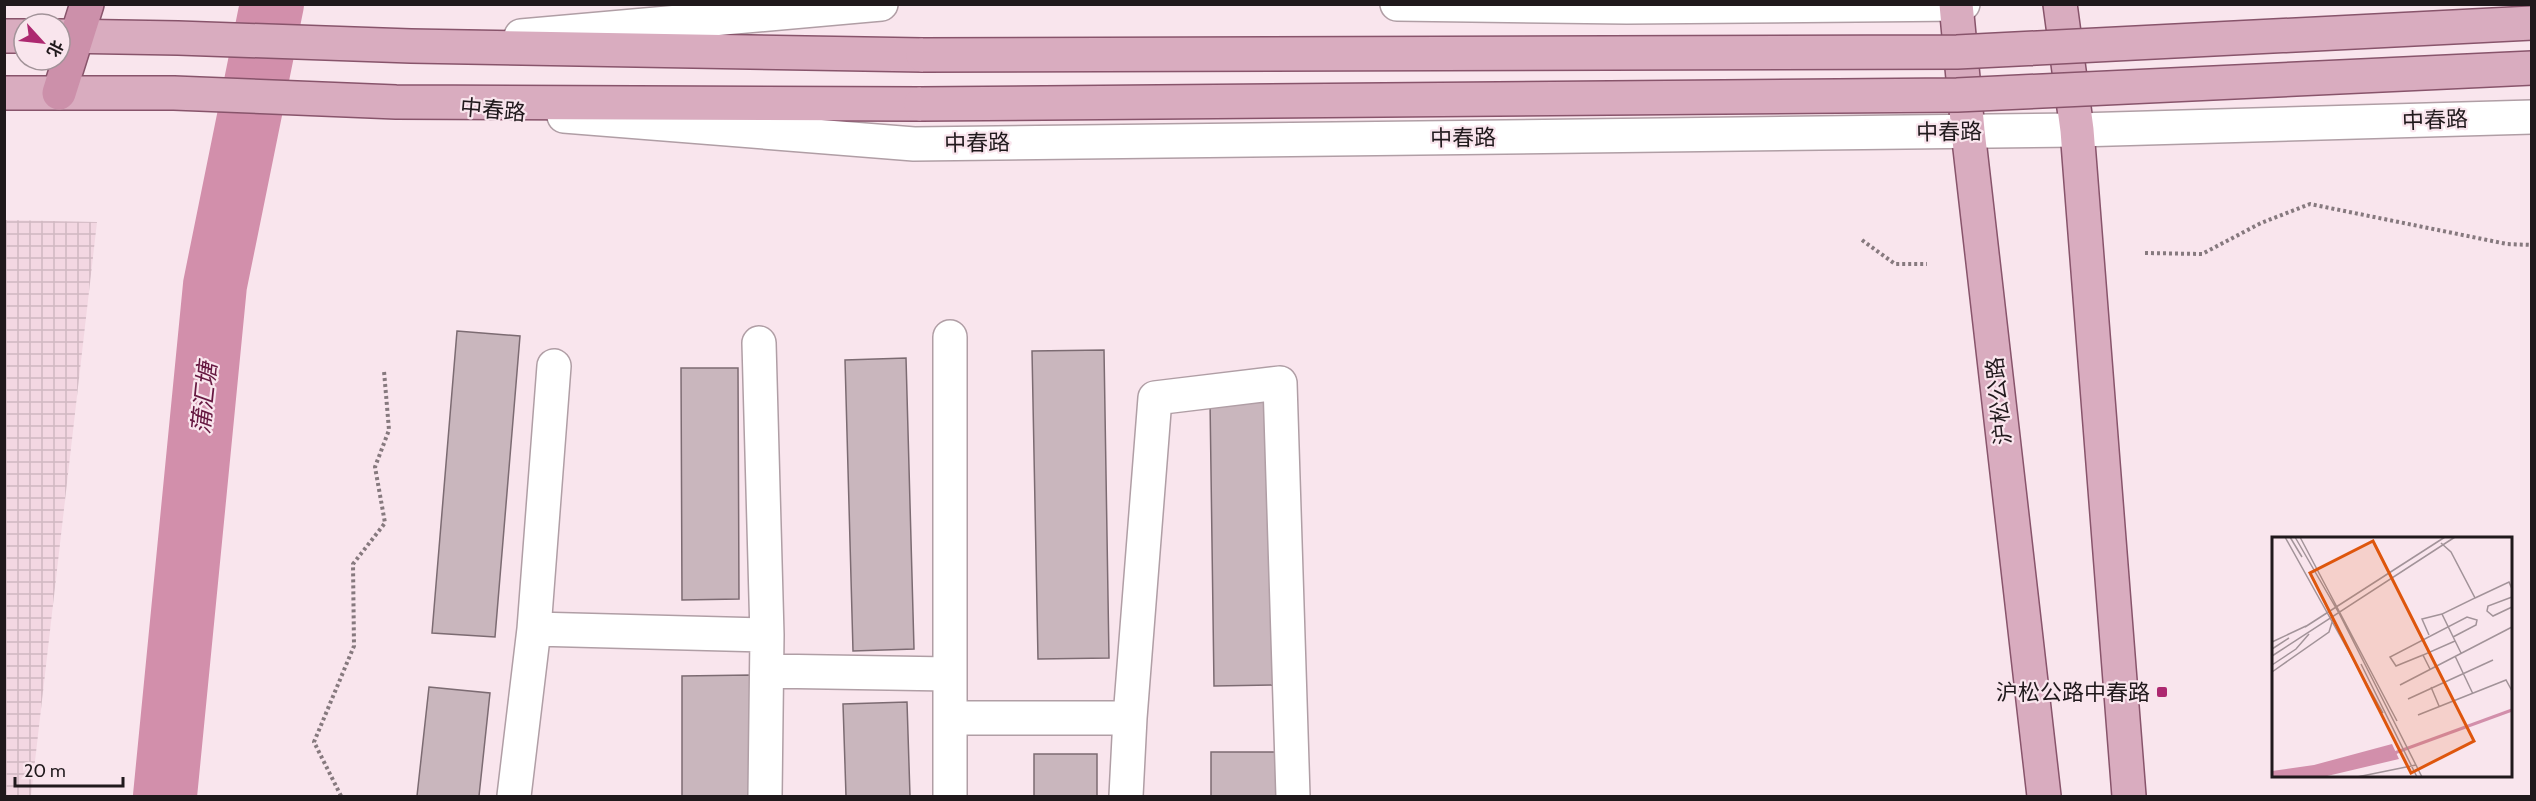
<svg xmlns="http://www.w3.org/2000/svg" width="2536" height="801" font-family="Cabin,'Noto Sans SC',sans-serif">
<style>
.industrial{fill:url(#industrial-grid)}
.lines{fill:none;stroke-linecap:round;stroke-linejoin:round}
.river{stroke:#d28fab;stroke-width:64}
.building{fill:#c9b6bd;stroke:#7c6b72;stroke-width:1.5}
.minor-casing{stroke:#b09ea5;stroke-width:36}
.tertiary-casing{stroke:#b09ea5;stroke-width:36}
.primary-casing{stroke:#88546b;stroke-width:36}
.trunk-casing{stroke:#88546b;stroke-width:36}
.path{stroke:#86797e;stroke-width:4;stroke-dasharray:3 3;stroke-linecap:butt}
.minor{stroke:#fff;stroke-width:33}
.tertiary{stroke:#fff;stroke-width:33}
.primary{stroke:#d9acbf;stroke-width:33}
.trunk{stroke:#cc90aa;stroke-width:33}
.primary-bridge-casing{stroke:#88546b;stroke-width:36;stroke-linecap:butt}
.primary-bridge{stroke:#d9acbf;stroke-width:33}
.poi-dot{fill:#ad2870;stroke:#f9e5ed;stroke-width:2}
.labels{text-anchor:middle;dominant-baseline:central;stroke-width:4.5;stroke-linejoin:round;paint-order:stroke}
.street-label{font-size:22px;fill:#20191c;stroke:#f9e5ed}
.poi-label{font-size:22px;fill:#20191c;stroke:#f9e5ed;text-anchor:end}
.water-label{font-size:24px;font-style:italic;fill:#661841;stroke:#f9e5ed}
.inset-river{fill:none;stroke:#d28fab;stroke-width:3}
.inset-road{fill:none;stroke:#a29399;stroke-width:1.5}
.view{fill:#de560d;fill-opacity:0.15;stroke:#de560d;stroke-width:3}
.inset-edge{fill:none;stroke:#20191c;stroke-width:3}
</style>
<defs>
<pattern id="industrial-grid" width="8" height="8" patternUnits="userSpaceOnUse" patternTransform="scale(1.5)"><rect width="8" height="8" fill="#f3d7e2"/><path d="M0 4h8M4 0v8" fill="none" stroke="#d0b8c1"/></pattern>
</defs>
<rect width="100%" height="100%" fill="#f9e5ed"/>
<path class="industrial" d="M 5,220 L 97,222 L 31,796 L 4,796 Z"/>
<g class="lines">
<path class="river" d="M 165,796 L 215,285 L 272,4"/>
</g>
<path class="building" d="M 457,331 L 520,336 L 495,637 L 432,633 Z
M 1104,350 L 1109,658 L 1038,659 L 1032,351 Z
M 906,358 L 914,649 L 853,651 L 845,360 Z
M 681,368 L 738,368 L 739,599 L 682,600 Z
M 1276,398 L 1280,685 L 1214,686 L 1210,400 Z
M 751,675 L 750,796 L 682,796 L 682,676 Z
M 429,687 L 490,693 L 479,796 L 417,796 Z
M 907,702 L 910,796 L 846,796 L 843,704 Z
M 1211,752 L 1282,752 L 1282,796 L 1211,796 Z
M 1034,754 L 1097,754 L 1097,796 L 1034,796 Z"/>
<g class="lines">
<g class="minor-casing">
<path id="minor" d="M 950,337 L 950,796
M 759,343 L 767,635 L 765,796
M 534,629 L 767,635
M 767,671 L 949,674
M 950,718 L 1130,718 L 1126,796
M 1130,718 L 1155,398 L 1280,383 L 1293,796
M 514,796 L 534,629 L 554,366"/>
</g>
<g class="tertiary-casing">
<path id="tertiary" d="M 1397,4 L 1627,7 L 1963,4
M 521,36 L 881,4
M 564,116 L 914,144 L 2077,130 L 2532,117"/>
</g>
<g class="primary-casing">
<path id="primary" d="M 1956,4 L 1968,131 L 2044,796
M 2060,4 L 2077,130 L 2129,796
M 4,36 L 24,36
M 60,36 L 178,38 L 411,46 L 923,55
M 4,93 L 174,93 L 396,102 L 921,104"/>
</g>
<g class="trunk-casing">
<path id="trunk" d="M 59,93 L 87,4"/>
</g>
<path class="path" d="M 1862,240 L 1895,264 L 1927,264
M 2145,253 L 2202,254 L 2261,223 L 2310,204 L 2507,244 L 2532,245
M 341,796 L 314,742 L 354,646 L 353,564 L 385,523 L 375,467 L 389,430 L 384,371"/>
<use href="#minor" class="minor"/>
<use href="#tertiary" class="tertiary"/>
<use href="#primary" class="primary"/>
<use href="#trunk" class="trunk"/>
<g class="primary-bridge-casing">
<path id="primary-bridge" d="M 923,55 L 1957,52 L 2532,23
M 921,104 L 1957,95 L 2532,68"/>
</g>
<use href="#primary-bridge" class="primary-bridge"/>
</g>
<rect class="poi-dot" x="2156" y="686" width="12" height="12" rx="3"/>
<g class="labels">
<g class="street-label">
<text transform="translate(493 110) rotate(5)">中春路</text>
<text transform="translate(2435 120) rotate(-2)">中春路</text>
<text transform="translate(1949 132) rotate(-1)">中春路</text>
<text transform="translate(1463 138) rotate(-1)">中春路</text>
<text transform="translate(977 143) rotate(-1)">中春路</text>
<text transform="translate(1999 401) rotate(-96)">沪松公路</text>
</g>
<g class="poi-label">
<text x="2150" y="692">沪松公路中春路</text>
</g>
<g class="water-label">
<text transform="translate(204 398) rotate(-84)">蒲汇塘</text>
</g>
</g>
<g transform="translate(2272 537)">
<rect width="240" height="240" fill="#f9e5ed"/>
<path d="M 120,207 L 127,222 L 51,240 L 0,240 L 0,234 L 42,228 Z" fill="#d28fab"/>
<path class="inset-river" d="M 117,218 L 240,173"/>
<path class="inset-road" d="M 13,0 L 111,176M 18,0 L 30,20M 23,0 L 68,78 L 150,240M 28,0 L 125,184M 169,6 L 179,15 L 203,61 L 170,77 L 189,116M 240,60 L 216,69 L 215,74 L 221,79 L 240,70M 203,61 L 237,45 L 240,52M 33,90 L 173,0M 157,98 L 150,82 L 170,77M 0,105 L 34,89M 0,112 L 17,101M 151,118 L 124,129 L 118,120 L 195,80 L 205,83 L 204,88 L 181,100M 0,119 L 183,0M 183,119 L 201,157M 89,127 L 145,240M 0,128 L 24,112 L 37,97M 158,132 L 151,118 L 183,104M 0,135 L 57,95 L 61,82M 128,148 L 240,90M 159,150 L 167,169M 136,162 L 221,123M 146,178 L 234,143 L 240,154M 85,240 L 144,228"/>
<path class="view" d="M 101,4 L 202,204 L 139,236 L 38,36 Z"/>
<rect width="240" height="240" class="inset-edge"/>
</g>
<rect width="2536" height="801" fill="none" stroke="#20191c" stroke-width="12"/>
<g transform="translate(42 42) rotate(117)"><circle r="28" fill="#f9e5ed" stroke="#a29399" stroke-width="1.5"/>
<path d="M0-4.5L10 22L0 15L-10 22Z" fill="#ad2870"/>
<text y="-9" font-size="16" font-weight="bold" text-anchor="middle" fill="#20191c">北</text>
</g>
<path d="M15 777v9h108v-9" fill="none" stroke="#20191c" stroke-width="3"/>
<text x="24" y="777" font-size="18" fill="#20191c" stroke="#f9e5ed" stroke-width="4.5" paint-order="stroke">20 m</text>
</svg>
